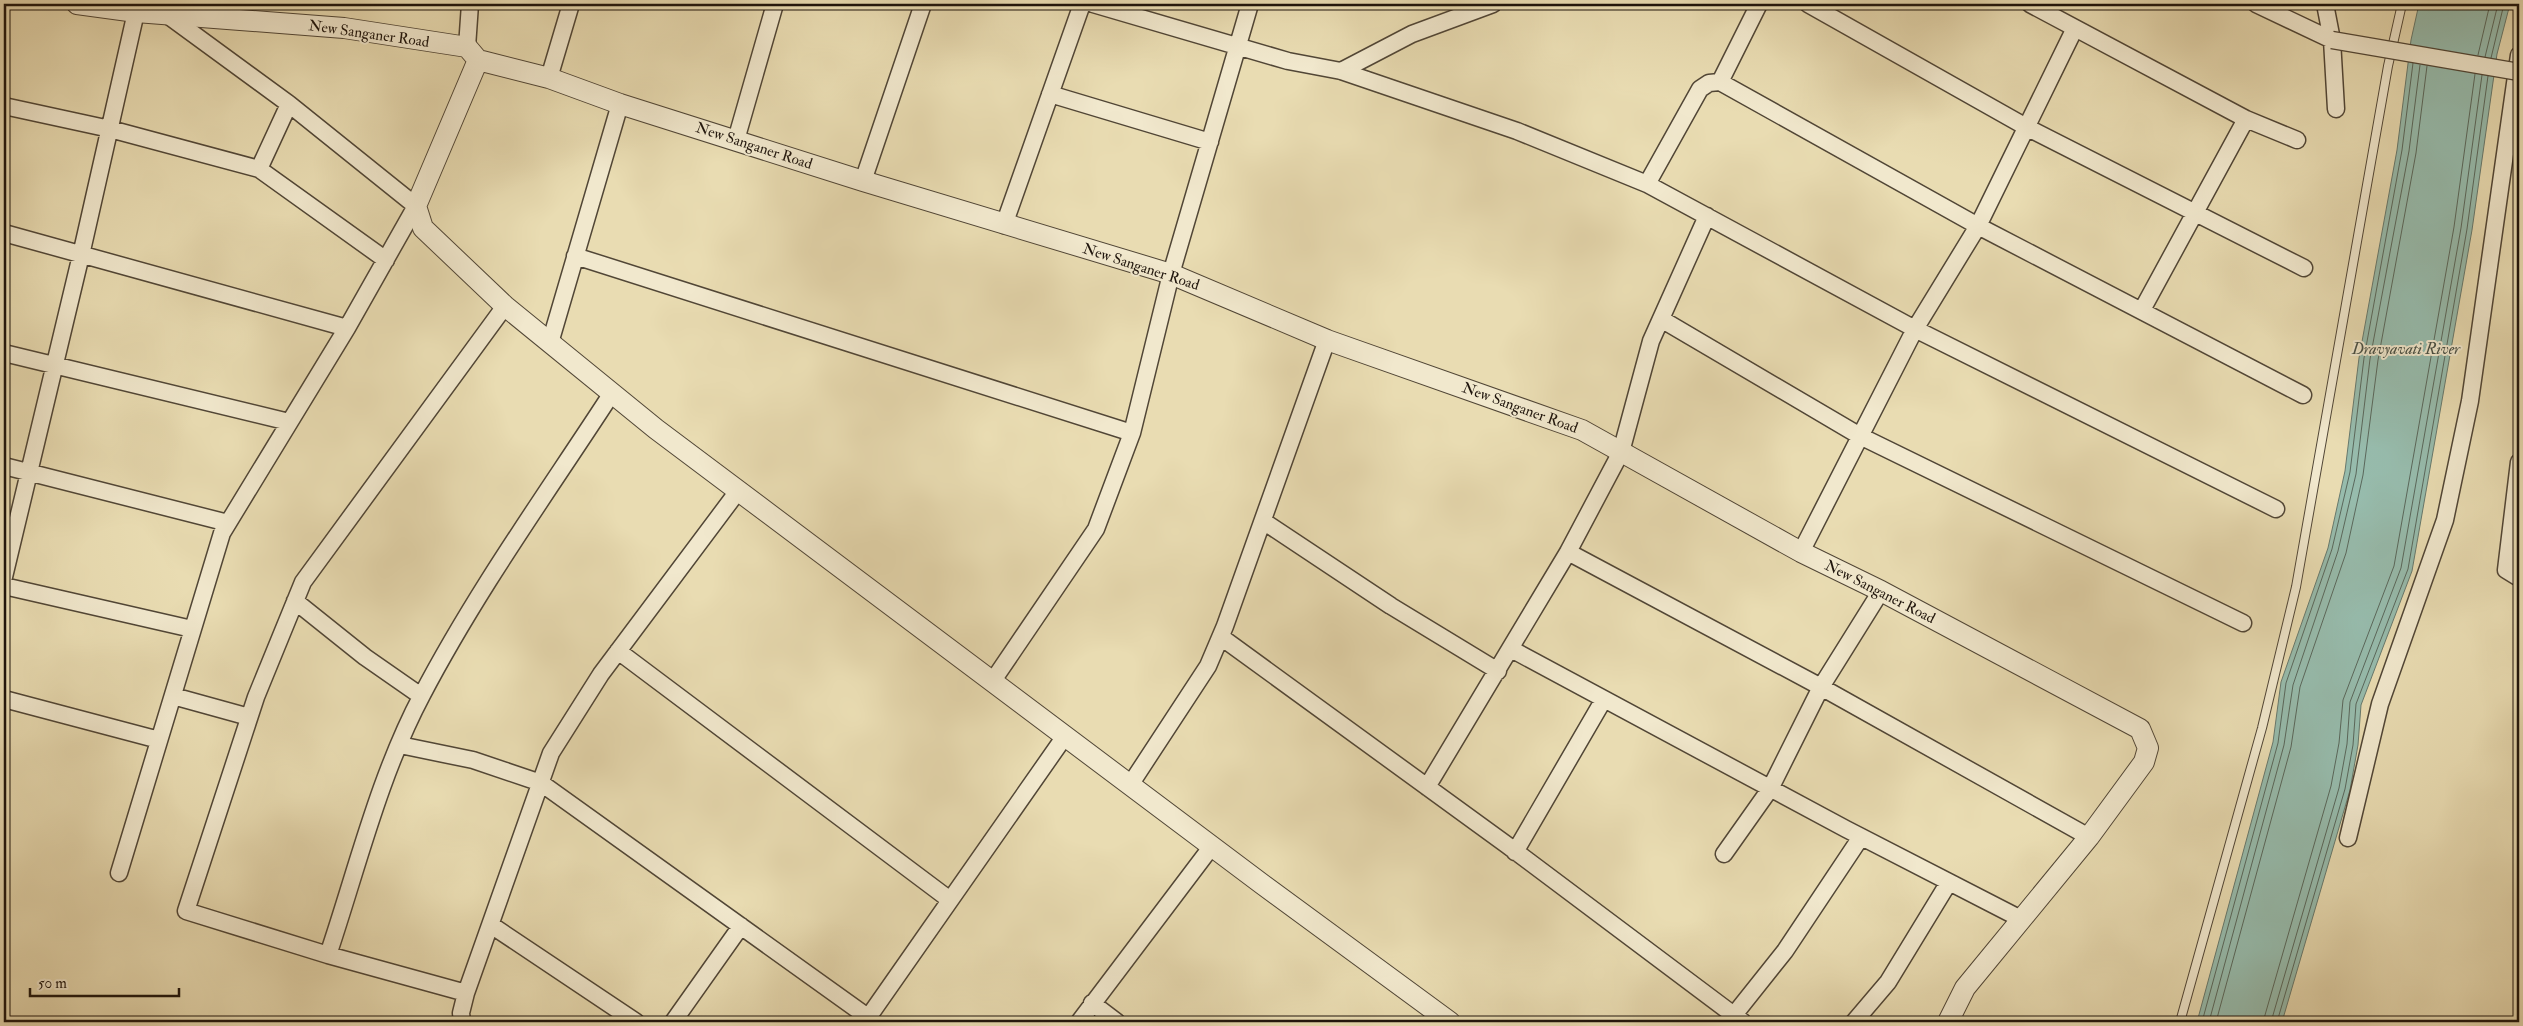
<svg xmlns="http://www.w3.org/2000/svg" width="2523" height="1026" font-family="'IM FELL Double Pica',serif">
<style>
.water{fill:#97bcad;stroke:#67796d}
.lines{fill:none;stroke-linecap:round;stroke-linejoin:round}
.shore{stroke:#5a685c;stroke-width:1}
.service-casing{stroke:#514636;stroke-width:10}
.minor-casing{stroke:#514636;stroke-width:19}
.tertiary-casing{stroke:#514636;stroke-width:22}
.service{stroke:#f1e8cd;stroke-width:8}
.minor{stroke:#f1e8cd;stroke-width:16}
.tertiary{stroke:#f1e8cd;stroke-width:20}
.minor-bridge-casing{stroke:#514636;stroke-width:19;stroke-linecap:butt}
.minor-bridge{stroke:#f1e8cd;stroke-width:16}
.labels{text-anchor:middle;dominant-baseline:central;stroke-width:4;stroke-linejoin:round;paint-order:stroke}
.street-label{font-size:15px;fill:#1e140c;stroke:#f1e8cd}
.water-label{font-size:16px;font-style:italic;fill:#484f44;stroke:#f1e8cd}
</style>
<rect width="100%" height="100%" fill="#e9dcb2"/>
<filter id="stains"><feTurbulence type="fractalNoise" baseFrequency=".004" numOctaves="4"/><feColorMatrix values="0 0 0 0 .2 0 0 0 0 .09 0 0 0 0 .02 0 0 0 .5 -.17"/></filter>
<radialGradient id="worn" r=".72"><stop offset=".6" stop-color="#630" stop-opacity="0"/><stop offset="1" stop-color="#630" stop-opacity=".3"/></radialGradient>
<path class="water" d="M 2419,4 L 2510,4 L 2497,54 L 2472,230 L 2412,571 L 2361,705 L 2358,745 L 2350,790 L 2282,1022 L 2197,1022 L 2273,742 L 2281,682 L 2328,548 L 2345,471 L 2359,358 L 2397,150 L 2411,40 Z"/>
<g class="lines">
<path class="shore" d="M 2478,55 L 2490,4
M 2485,57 L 2498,4
M 2491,58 L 2504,4
M 2202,1022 L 2278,743 L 2286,683 L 2332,549 L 2350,472 L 2364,358 L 2402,150 L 2413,63
M 2209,1022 L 2284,745 L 2293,685 L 2338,551 L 2356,474 L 2370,359 L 2409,151 L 2420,65
M 2216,1022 L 2291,747 L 2300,687 L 2346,553 L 2363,475 L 2378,360 L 2416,153 L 2427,66
M 2263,1022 L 2331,786 L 2339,743 L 2343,700 L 2394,566 L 2454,227 L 2475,74
M 2271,1022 L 2339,788 L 2347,744 L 2350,702 L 2401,568 L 2461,228 L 2482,75
M 2277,1022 L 2345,789 L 2353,745 L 2356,704 L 2408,569 L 2467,229 L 2488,76"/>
<g class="service-casing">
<path id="service" d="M 2180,1022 L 2262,728 L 2296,587 L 2388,66 L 2402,4"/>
</g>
<g class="minor-casing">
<path id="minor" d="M 1093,4 L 1288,61 L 1341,71 L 1517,131 L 1647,184 L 1915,329 L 2276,509
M 1808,4 L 2028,128 L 2304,268
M 2030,4 L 2246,119 L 2297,140
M 2256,4 L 2332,40
M 2325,4 L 2332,40 L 2336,109
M 467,47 L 470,4
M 1341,71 L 1412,34 L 1493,4
M 549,78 L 571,4
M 1720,82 L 1759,4
M 1050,94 L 1210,142
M 4,106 L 110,129 L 259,169 L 289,104
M 736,140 L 775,4
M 259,169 L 386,260
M 863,181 L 923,4
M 1647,184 L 1700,89 L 1709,83 L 1720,82 L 1978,226 L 2303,395
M 1004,225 L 1082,4
M 4,233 L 347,328 L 416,206 L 289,104 L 166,14
M 575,256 L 1132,433
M 2142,310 L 2246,119
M 1661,319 L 1860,436 L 2243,623
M 550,343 L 620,104
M 4,353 L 289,422
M 2519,462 L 2506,570 L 2519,578
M 4,466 L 228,523
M 1263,521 L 1391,606 L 1498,671
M 1568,552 L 1821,687 L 2089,837
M 1801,552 L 1915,329 L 1978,226 L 2075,28
M 4,577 L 81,255 L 136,12
M 4,586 L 192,629
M 295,601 L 365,657 L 421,696
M 1221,637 L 1507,845 L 1743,1022
M 1511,649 L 1846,829 L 2021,919
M 618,651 L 950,900
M 992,682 L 1096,529 L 1132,433 L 1171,274 L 1250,4
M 173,696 L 249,717
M 4,699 L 159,740
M 400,745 L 473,760 L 541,783 L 869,1018
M 1130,785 L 1208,666 L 1225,626 L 1327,340
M 1427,787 L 1568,552 L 1621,452 L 1651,341 L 1707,216
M 2348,838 L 2380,704 L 2445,520 L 2470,401 L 2519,55
M 1515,852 L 1604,699
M 1724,854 L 1770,789 L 1821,687 L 1881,591
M 119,873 L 222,533 L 347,328
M 491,925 L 636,1022
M 328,955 C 357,869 379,776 422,695 C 477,590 547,493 612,393
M 466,993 L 328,955 L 186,911 L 256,697 L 303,582 L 505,306
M 1092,1003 L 1117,1022
M 1734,1015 L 1785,951 L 1861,837
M 462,1022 L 461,1013 L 466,993 L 551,753 L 601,674 L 738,491
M 673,1022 L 741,926
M 865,1022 L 1065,736
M 1079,1022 L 1212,846
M 1854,1022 L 1888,982 L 1949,882"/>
</g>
<g class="tertiary-casing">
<path id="tertiary" d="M 77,4 L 136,12 L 344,28 L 467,47 L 478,60 L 549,78 L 620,104 L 863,181 L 1171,274 L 1327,340 L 1582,430 L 1801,552 L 1881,591 L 2140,729 L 2148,748 L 2144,762 L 2089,837 L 1965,988 L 1948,1022
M 478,60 L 416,206 L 423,228 L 505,306 L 656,429 L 1262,884 L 1450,1022"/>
</g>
<use href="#service" class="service"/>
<use href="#minor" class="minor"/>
<use href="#tertiary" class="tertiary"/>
<g class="minor-bridge-casing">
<path id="minor-bridge" d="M 2332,40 L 2519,72"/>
</g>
<use href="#minor-bridge" class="minor-bridge"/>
</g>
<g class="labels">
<g class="street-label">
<text transform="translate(369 34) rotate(8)">New Sanganer Road</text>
<text transform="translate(754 146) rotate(18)">New Sanganer Road</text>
<text transform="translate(1141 267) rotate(18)">New Sanganer Road</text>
<text transform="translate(1520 408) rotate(20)">New Sanganer Road</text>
<text transform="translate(1880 592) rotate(27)">New Sanganer Road</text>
</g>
<g class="water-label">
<text x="2406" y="349">Dravyavati River</text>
</g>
</g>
<rect width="2523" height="1026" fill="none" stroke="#e9dcb2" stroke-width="20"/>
<rect x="5" y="5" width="2513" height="1016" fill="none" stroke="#1e140c" stroke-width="2.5"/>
<rect x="10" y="10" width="2503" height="1006" fill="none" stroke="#1e140c"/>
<path d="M30 988v8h149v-8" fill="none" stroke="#1e140c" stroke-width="2.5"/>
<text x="38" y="988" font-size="15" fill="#1e140c" stroke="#f1e8cd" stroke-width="4" paint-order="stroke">50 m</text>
<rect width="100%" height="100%" filter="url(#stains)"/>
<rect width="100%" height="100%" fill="url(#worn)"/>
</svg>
